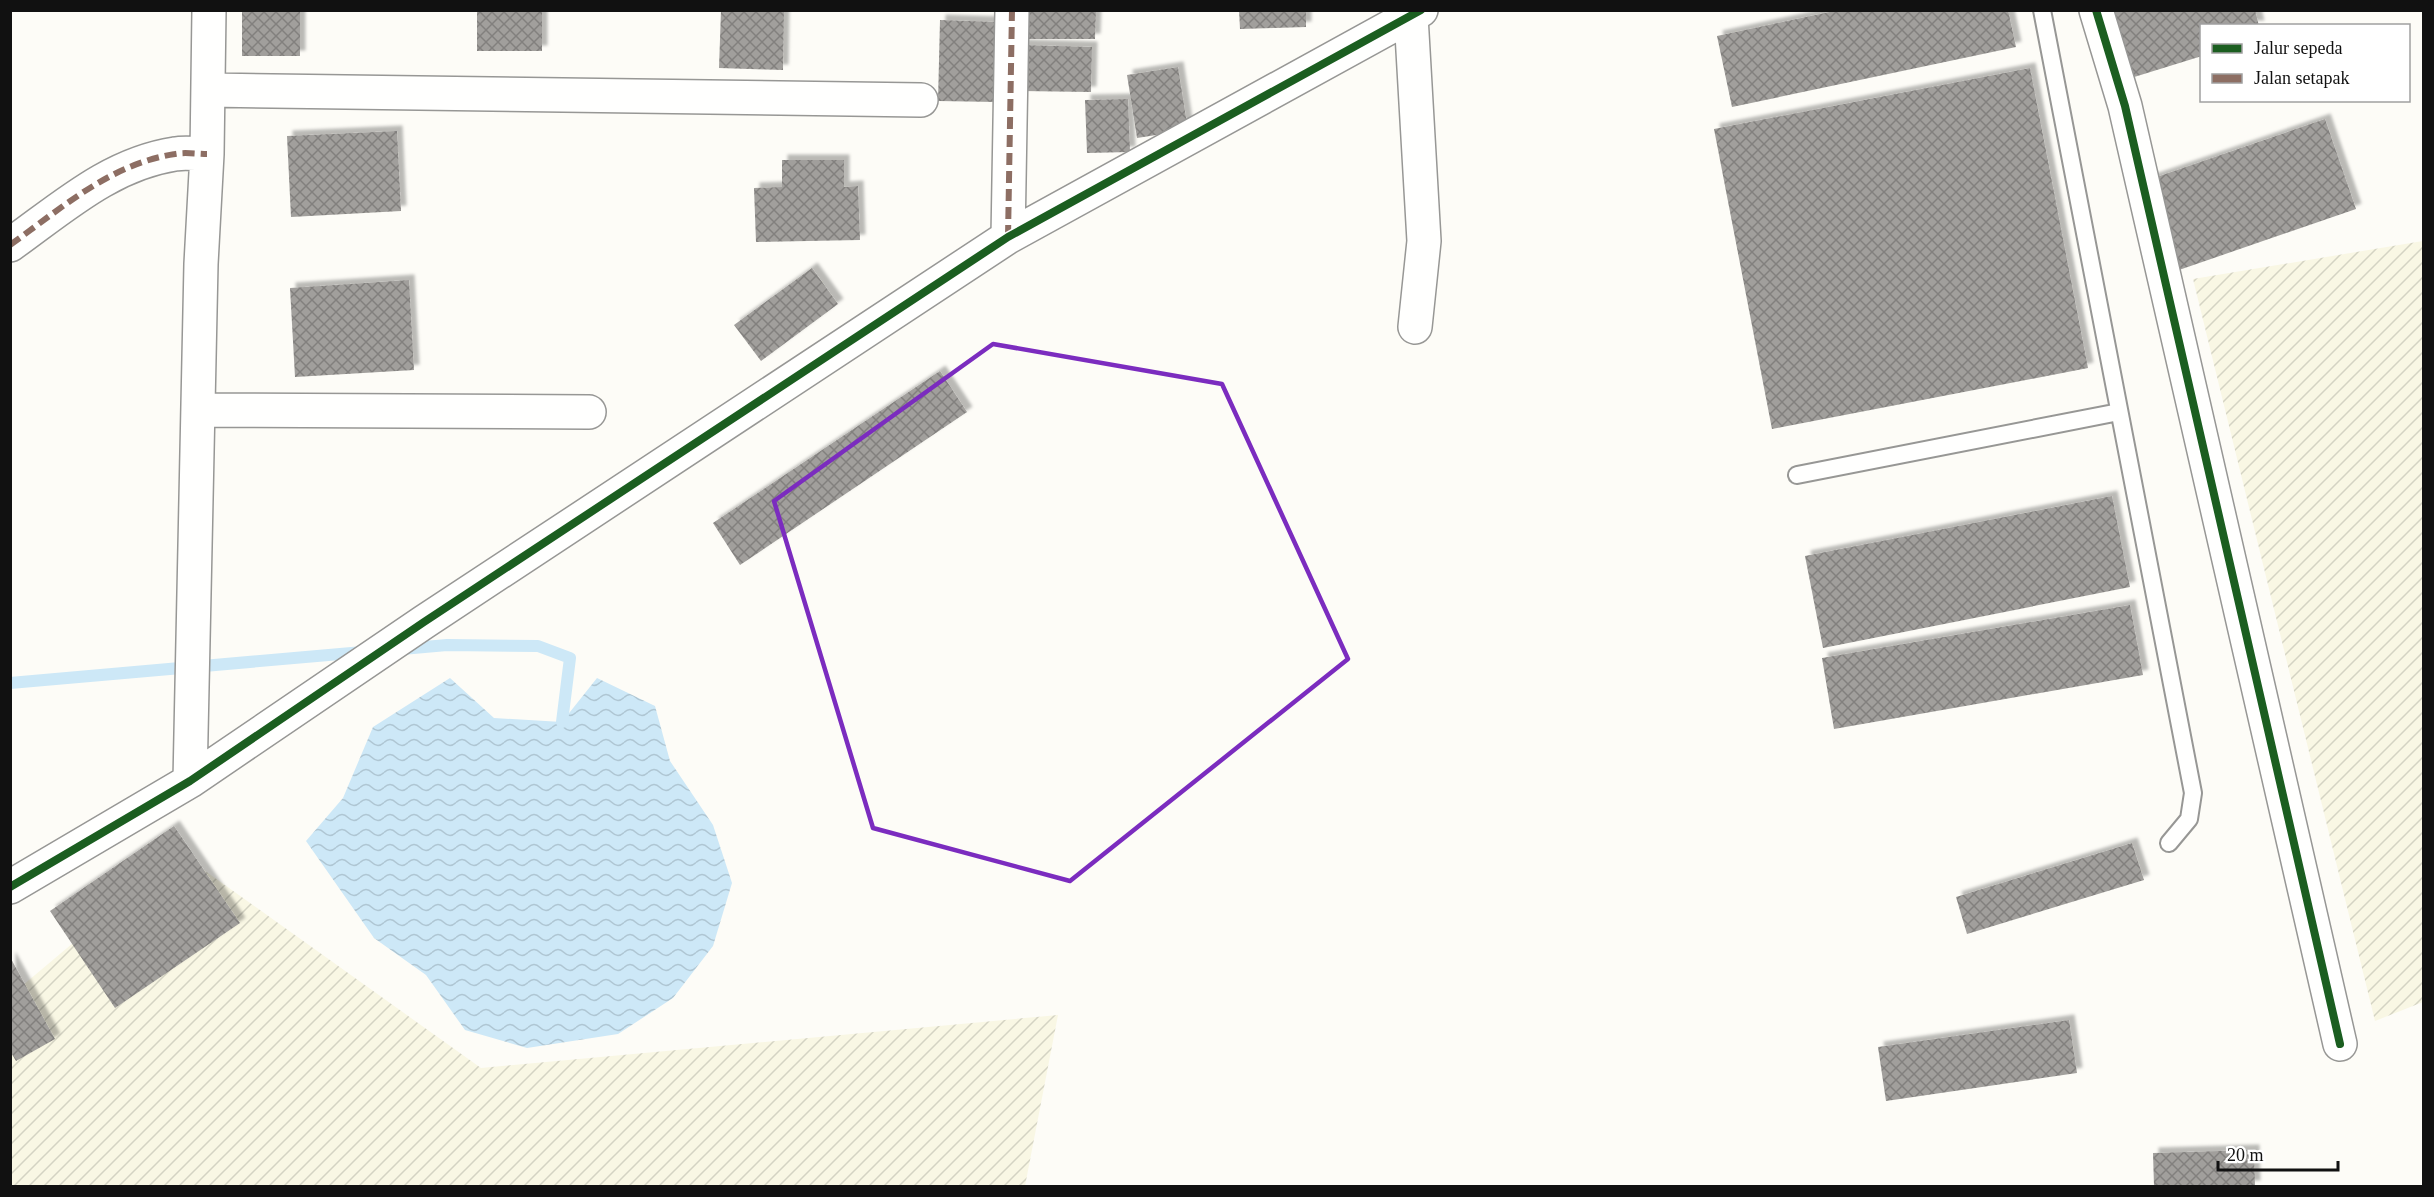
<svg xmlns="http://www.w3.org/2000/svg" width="2434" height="1197" font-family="'Times New Roman',serif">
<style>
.farmland{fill:url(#farmland-furrows)}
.water{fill:url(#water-waves)}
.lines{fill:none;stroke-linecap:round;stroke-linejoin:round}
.stream{stroke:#cde8f7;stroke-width:12}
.building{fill:url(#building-cross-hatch);filter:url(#shadow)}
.service-casing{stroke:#979795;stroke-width:20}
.minor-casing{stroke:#979795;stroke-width:36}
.service{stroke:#fffffe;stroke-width:16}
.minor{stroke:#fffffe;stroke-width:33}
.quiet{stroke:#8d6e63;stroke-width:6;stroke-dasharray:12 6;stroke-linecap:butt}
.cycleway-casing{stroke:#fff;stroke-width:11}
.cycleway{stroke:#1b5e20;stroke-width:8}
.marked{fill:none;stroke:#7b2cbf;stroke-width:4.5;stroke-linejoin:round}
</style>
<defs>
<pattern id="farmland-furrows" width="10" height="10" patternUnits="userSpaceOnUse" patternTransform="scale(1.5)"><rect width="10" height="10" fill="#f9f7e4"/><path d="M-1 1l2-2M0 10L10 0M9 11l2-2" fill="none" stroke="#d4d3c3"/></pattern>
<pattern id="water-waves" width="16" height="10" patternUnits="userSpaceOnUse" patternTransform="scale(1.5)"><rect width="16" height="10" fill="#cde8f7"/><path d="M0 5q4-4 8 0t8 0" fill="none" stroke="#afc6d3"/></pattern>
<pattern id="building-cross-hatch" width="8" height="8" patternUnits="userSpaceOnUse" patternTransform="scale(1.5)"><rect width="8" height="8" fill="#a19f9c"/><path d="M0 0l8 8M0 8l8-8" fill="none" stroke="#82807e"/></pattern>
<filter id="shadow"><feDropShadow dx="5.5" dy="-5.5" stdDeviation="1.5" flood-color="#0004"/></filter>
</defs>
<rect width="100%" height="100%" fill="#fdfcf7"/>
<path class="farmland" d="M 2423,241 L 2423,1002 L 2375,1021 L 2193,279 Z
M 180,853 L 481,1068 L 1058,1015 L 1025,1186 L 11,1186 L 10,996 Z"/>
<path class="water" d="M 450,678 L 494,718 L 562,722 L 597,678 L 655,706 L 670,761 L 713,825 L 732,883 L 713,946 L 673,998 L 618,1034 L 527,1048 L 465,1030 L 426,975 L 374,938 L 306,841 L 343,798 L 373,727 Z"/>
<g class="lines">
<path class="stream" d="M 402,649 L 447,645 L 538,646 L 570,658 L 562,722
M 10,683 L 363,652"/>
</g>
<path class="building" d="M 242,10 L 300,10 L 300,56 L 242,56 Z
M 477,10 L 542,10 L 542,51 L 477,51 Z
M 721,10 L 784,10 L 783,70 L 719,68 Z
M 1019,10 L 1096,10 L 1095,39 L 1019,39 Z
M 1239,10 L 1306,10 L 1306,27 L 1240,29 Z
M 1839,10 L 2008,10 L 2016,47 L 1732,107 L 1717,36 Z
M 2111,10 L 2255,10 L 2259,26 L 2202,26 L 2202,56 L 2131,78 Z
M 940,20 L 998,22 L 996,102 L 938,101 Z
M 1022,45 L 1092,47 L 1091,92 L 1021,91 Z
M 1178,67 L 1188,130 L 1137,138 L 1127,75 Z
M 2030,68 L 2088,368 L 1772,429 L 1714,129 Z
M 1128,99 L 1130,152 L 1087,153 L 1085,100 Z
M 2325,119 L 2356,209 L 2179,270 L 2148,180 Z
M 397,131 L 401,211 L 291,217 L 287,136 Z
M 782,160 L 844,160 L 844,187 L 858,186 L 860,240 L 756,242 L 754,188 L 782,187 Z
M 812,268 L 838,304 L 761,361 L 734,325 Z
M 409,280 L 414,370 L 295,377 L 290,288 Z
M 940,371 L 967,412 L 740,565 L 713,523 Z
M 2112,496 L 2130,587 L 1823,648 L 1805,556 Z
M 2130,605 L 2143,675 L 1834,729 L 1822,658 Z
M 174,826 L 240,923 L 115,1008 L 50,911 Z
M 2132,843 L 2144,880 L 1967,934 L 1956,897 Z
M 10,957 L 55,1039 L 16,1061 L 10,1051 Z
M 2069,1020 L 2077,1073 L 1886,1101 L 1878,1047 Z
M 2254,1150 L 2255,1186 L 2154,1186 L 2153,1153 Z"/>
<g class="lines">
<g class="service-casing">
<path id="service" d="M 2042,10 L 2193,793 L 2189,819 L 2169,843
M 1797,475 L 2119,412"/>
</g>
<g class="minor-casing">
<path id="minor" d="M 2096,10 L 2125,106 L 2340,1044
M 1411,16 L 1424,241 L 1415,327
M 209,90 L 921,100
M 1008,237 L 1012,10
M 10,245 C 62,208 110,164 175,154 C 185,152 197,154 207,154
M 199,410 L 589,412
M 190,781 L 201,264 L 207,154 L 209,10
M 10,887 L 190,781 L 424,622 L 1008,237 L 1421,10"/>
</g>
<use href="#service" class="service"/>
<use href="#minor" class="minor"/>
<path class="quiet" d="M 1008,237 L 1012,10
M 10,245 C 62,208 110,164 175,154 C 185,152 197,154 207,154"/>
<g class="cycleway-casing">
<path id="cycleway" d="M 2096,10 L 2125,106 L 2340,1044
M 10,887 L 190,781 L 424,622 L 1008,237 L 1421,10"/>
</g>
<use href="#cycleway" class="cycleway"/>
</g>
<path class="marked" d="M 993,344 L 1222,384 L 1348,659 L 1070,881 L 873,828 L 774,501 Z"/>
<rect width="2434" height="1197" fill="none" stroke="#111111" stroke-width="24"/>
<rect x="2200" y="24" width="210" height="78" fill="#ffffff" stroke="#a0a0a0" stroke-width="1.5"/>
<rect x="2212" y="44" width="30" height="9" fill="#1b5e20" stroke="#a0a0a0" stroke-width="1.5"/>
<text x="2254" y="54" font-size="18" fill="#111111">Jalur sepeda</text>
<rect x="2212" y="74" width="30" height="9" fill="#8d6e63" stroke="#a0a0a0" stroke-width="1.5"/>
<text x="2254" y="84" font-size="18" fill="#111111">Jalan setapak</text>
<path d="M2218 1161v9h120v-9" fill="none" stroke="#111111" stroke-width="3"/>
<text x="2227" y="1161" font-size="18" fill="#111111" stroke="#ffffff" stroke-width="4.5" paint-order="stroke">20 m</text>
</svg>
